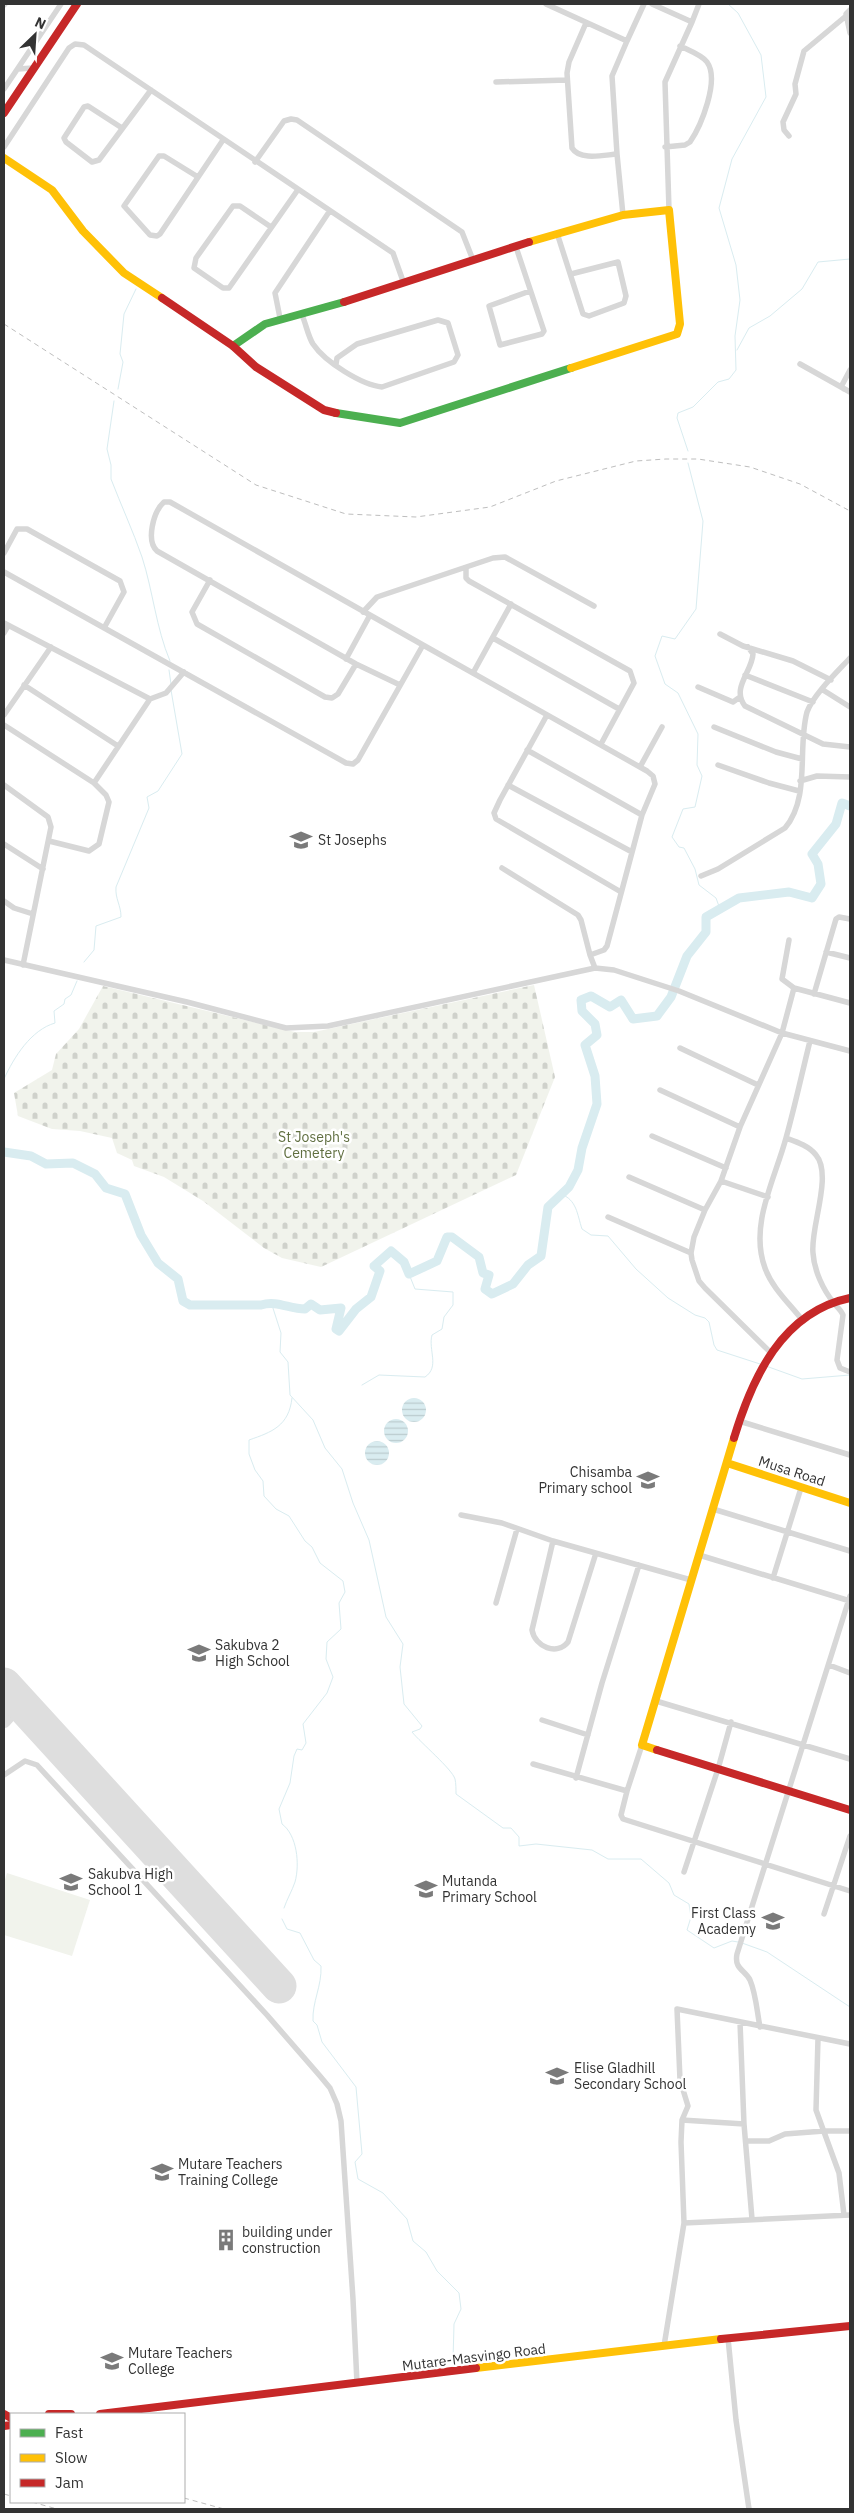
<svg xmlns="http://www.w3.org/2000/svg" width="854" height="2513" font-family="'IBM Plex Sans',sans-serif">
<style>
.cemetery{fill:url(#cemetery-stones)}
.pitch{fill:#f1f3ec}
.water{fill:url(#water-rules)}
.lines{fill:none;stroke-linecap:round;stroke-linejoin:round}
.stream{stroke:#d9ecf0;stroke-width:1}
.river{stroke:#d9ecf0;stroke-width:9}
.taxiway{stroke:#dedede;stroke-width:14}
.runway{stroke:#dedede;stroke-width:35}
.street{stroke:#d7d7d7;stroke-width:5.5}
.fast{stroke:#4caf50;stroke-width:8}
.slow{stroke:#ffc107;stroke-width:8}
.jam{stroke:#c62828;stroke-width:8}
.rail{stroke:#bebebe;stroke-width:1;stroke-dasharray:5 4;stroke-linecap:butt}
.labels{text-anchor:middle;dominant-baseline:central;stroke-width:5;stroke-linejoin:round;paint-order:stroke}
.poi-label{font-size:14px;fill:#333;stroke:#fff;text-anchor:start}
.park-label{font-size:14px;fill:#606f40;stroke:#fff}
.street-label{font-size:14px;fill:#333;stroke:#fff}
</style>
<defs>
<pattern id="cemetery-stones" width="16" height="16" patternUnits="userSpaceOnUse" patternTransform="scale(1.25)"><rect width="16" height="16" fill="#f1f3ec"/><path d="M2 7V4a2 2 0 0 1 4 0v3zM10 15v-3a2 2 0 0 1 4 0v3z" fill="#cfd1cb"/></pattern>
<pattern id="water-rules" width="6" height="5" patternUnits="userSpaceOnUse" patternTransform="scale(1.25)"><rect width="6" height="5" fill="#d9ecf0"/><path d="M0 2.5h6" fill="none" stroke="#bbcbce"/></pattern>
</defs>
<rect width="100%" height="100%" fill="#fff"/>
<path class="cemetery" d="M 534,985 L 555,1077 L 516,1175 L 321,1267 L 282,1258 L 264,1248 L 203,1201 L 164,1177 L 134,1166 L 132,1160 L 117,1153 L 112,1138 L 80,1131 L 52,1129 L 18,1116 L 14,1093 L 52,1070 L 56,1054 L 79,1029 L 103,986 L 295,1032 L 314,1032 Z"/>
<path class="pitch" d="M 7,1873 L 90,1900 L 72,1956 L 4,1935 L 4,1883 Z"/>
<path class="water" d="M402 1410a12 12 0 1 1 24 0a12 12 0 1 1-24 0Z
M384 1431a12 12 0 1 1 24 0a12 12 0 1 1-24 0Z
M365 1453a12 12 0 1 1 24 0a12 12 0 1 1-24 0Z"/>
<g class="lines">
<path class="stream" d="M 737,350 L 749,328 L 770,316 L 802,289 L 818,262 L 850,259
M 118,389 L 123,362 L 120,354 L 124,314 L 136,289
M 114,401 L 107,449 L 111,465 L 111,479 C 121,505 133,531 142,557 C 153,591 156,628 170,661
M 688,451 L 677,418 L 678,413 L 693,407 L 718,382 L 729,379 L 736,370 L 735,336 L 740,300 L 736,265 L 719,208 L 732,159 L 766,97 L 761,55 L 738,13 L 728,4
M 688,463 L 703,521 L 696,609 L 675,639 L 662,636 L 655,656 L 665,684 L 678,693 L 698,734 L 697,765 L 702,776 L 695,807 L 683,809 L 672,837 L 679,847 L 684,848 L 695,869 L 699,885 L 716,898 L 720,909
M 169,670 L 171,684
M 84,962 L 94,950 L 96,926 L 121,917 C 121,905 115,899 116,887 L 149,808 L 147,797 L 158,791 L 182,754 L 171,690
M 4,1079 C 14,1057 31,1030 55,1023 L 54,1011 L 64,1004 L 65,999 L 71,995 L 77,981
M 561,1194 C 577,1200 577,1214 582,1229 L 591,1235 L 608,1236 L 636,1269 L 668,1298 L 695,1315 L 705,1318 L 709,1322 L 714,1345 L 717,1350 L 760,1364
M 271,1302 L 281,1333 L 280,1352 L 288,1362 L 290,1395 L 313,1420 L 325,1448 L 342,1469 L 353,1503 L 369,1540 L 386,1617 L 403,1644 L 400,1667 L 404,1704 L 422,1726 L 420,1729 L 412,1732 C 421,1743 452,1769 455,1779 C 456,1783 456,1790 456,1794 L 503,1828 L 511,1828 L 519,1837 L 519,1846 L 536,1844 L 592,1850 L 608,1859 L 641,1859 L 669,1883 L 674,1895 L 689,1904 L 691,1917 L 687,1930 L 714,1948 L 732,1941 L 738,1942
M 766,1366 L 802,1379 L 850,1375
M 362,1385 L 379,1375 L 425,1377 C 440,1367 428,1350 432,1335 L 442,1329 L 444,1317 L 453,1305 L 453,1292 L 415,1289 L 409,1274
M 284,1908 C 287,1899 292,1891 295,1882 C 300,1864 297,1835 282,1824 L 279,1809 L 290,1783 L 294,1756 L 297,1749 L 302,1750 L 306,1743 L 303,1724 L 327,1693 L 333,1677 L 326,1659 L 327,1642 L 341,1629 L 339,1603 L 345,1592 L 343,1581 L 320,1563 L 312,1547 L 305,1541 L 289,1516 L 276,1509 L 264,1496 L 263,1481 L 255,1470 L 249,1454 L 249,1440 C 272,1432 289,1426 292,1398
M 282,1919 L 287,1929 L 300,1933 L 314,1960 L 321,1966 C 322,1986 312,2002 313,2021 L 317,2025 L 322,2042 L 356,2087 L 362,2154 L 355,2162 L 358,2179 L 383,2193 L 407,2219 L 413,2241 L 426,2252 L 437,2271 L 459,2293 L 461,2309 L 454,2324 L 453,2361
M 742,1943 L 767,1952 L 850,2007"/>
<path class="river" d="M 4,1152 L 31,1156 L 46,1164 L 73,1163 L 95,1174 L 106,1188 L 125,1194 L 141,1235 L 158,1263 L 178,1279 L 183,1301 L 190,1305 L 261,1305 C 277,1300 289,1309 305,1309 L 311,1304 L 320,1310 L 341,1308 L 336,1329 L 339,1331 L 356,1309 L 371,1297 L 380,1271 L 374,1266 L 391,1251 L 404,1262 L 409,1274 L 437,1261 L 447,1237 L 452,1237 L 479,1257 L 483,1273 L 489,1275 L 485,1289 L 492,1294 L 513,1284 L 528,1265 L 541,1256 L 548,1207 L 569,1187 L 578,1170 L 582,1148 L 597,1104 L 595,1076 L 585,1045 L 597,1035 L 595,1024 L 582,1011 L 581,1000 L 591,996 L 610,1007 L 621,1000 L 633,1019 L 657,1016 L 671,997 L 687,956 L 706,932 L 706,917 L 739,898 L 789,892 L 812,898 L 821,884 L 818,864 L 812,854 L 836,824 L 842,803 L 850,806"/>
<path class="taxiway" d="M 4,1721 L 20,1703"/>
<path class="runway" d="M 4,1685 L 279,1986"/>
<path class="street" d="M 546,4 L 627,41 L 644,4
M 652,4 L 692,22 L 665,82 L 669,210
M 4,5 L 5,4
M 850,10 L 846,14 L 850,33
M 692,22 L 699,4
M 586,23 L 569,62 L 567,73 L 572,148 C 580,161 604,155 617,154 L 612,76 L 627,41
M 18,69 L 33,68
M 496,82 L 567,80
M 4,89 L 61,4
M 122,128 L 88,106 L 84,107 L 64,138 L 66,142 L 92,162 L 99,160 L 151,90
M 789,136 L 784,130 L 783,122 L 796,94 L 795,84 L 804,51 L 846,16
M 4,147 L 69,48 L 75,44 L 84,45 L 393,253 L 403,281
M 665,147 L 685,145 L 690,142 C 701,126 720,80 707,62 C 702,55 688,50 680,46
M 617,154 L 623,215
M 255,162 L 284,121 L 291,119 L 297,120 L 462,232 L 473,260
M 198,177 L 164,156 L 159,156 L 124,206 L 150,235 L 157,236 L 160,234 L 223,140
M 271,227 L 240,206 L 233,206 L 196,258 L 194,268 L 223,288 L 229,288 L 297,191
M 557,233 L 583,314 L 589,316 L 624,303 L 626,296 L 618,262 L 571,274
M 516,247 L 544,331 L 542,334 L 500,345 L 489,306 L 530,291
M 302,315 C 306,324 308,336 313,344 C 325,362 362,385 382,387 L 454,362 L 458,355 L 448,323 L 438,320 L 357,344 L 337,358 L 336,364
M 280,318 L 275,293 L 329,212
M 800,364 L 850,392
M 844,389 L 841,387 L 850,370
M 4,553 L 17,529 L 27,529 L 120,581 L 124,592 L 104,628
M 466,568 L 466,578 L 469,581 L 630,671 L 634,683 L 601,744
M 4,572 L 346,763 L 353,764 L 358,760 L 423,645 L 647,771 L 653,776 L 655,784 L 642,815 L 607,946 L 604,950 L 590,955 L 595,968
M 210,580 L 192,612 L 197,624 L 325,697 L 332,698 L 338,694 L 356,664
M 363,612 L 377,597 L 493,558 L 505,557 L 594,606
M 4,623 L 150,699
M 4,633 L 8,626
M 720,634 L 743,646 L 793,661 L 831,680
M 493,638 L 619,709
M 748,647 L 753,654 C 752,672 731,688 745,706 L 823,744 L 850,747
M 346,659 L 370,615
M 473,673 L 511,604
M 745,675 L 813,702
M 24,685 L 118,746
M 400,685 L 356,664 L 157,551 C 146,541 153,512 164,502 L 170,502 L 423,645
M 698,687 L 733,702 L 740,697
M 823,690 L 850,707
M 4,715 L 51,647
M 547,715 L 500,800 L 494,813 L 496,819 L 621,892
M 4,725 L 94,783 L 106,795 L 109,802 L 99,844 L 89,851 L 49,841
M 714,727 L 776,752 L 802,759
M 527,750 L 642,815
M 718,765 L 769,783 L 799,791
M 640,767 L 662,727
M 800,781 L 817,776 L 850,777
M 94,783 L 150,699 L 166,693 L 184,672
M 4,785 L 48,817 L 51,827 L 23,965
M 508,785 L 632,852
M 4,844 L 43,869
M 502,868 L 578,915 L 581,920 L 590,955
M 701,876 L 718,869 L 785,828 C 811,797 797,748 807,712 C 813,695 838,671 850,658
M 4,901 L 14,908 L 33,914
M 826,952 L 850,958
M 4,960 L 187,1002 L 286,1028 L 328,1026 L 595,968 L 614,970 L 679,991 L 782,1033 L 850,1051
M 794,988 L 850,1003
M 814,994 L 836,919 L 839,917 L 850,919
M 680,1048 L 758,1085
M 660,1090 L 740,1127
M 652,1136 L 726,1168
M 786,1138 C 797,1142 809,1146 816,1155 C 833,1175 810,1228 813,1253 C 814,1270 823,1290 834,1303 C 837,1307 841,1310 843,1315 L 837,1360 L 840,1368 L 850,1372
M 629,1177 L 705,1210
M 721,1181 L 768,1197
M 608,1217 L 691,1253
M 803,1321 C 790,1304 772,1288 765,1268 C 749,1225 775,1179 786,1138 C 795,1106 802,1073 810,1041
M 769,1351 L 705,1288 L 699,1281 L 692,1260 L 691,1253 L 694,1237 L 705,1210 L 721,1181 L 740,1127 L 782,1033 L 794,988 L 782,979 L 789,940
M 739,1421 L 850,1455
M 713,1509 L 850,1551
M 461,1515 L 502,1523 L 553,1541 L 691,1580
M 553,1541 L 532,1630 C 535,1647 557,1656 568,1642 L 596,1553
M 699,1555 L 850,1601
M 773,1578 L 801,1488
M 496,1603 L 517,1529
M 829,1665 L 850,1673
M 656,1701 L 850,1759
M 542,1720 L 588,1735
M 533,1764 L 627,1791 L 642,1745
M 4,1775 L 25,1761 L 37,1765 L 267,2015 L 320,2076 L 330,2088 L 337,2104 L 341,2121 L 353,2299 L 357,2383
M 576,1778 L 602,1683 L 639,1565
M 627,1791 L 621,1815 L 623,1819 L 850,1891
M 684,1872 L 718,1769 L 731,1722
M 824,1914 L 850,1836
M 740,2022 L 744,2124 L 752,2219
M 760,2027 C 757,2012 756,1994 750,1980 C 745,1970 734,1969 737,1954 L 850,1596
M 818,2038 L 816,2110 L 839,2173 L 844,2215
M 682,2120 L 744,2124
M 746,2141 L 769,2141 L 785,2134 L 824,2131 L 850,2131
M 684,2223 L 850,2215
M 728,2338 L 736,2420 L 749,2509
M 664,2346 L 684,2223 L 681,2142 L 682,2120 L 688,2106 L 680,2080 L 677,2009 L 850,2044"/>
<path class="fast" d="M 233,346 L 265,324 L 344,302
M 336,413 L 400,423 L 571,368"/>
<path class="slow" d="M 4,158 L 52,190 L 83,231 L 124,273 L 162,298
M 529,242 L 623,215 L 669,210 L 680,324 L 677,334 L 571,368
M 727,1463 L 850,1503
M 657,1750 L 642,1745 L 734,1438
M 476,2368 L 721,2339"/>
<path class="jam" d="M 4,113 L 77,4
M 162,298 L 233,346 L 256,367 L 324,410 L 336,413
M 344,302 L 529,242
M 734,1438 C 752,1378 782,1312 850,1298
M 657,1750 L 850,1810
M 721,2339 L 850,2326
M 4,2414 L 11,2418
M 49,2414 L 71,2414
M 100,2414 L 476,2368
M 4,2426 L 11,2425"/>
<path class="rail" d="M 4,324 L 256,485 L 346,514 L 416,517 L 490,507 L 556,481 L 636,461 L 666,459 L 698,459 L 750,467 L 800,484 L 850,511
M 4,2494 L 11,2496
M 184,2498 L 224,2509
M 32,2502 L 57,2509"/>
</g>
<defs>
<g id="university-bare" transform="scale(1.725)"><path d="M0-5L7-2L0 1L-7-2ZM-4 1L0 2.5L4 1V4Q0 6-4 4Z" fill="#7a7a7a" stroke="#fff" stroke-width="2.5" paint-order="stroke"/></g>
<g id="school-bare" transform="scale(1.725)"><path d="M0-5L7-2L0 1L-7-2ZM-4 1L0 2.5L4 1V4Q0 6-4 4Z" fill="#7a7a7a" stroke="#fff" stroke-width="2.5" paint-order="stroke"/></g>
<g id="building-bare" transform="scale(1.725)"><path d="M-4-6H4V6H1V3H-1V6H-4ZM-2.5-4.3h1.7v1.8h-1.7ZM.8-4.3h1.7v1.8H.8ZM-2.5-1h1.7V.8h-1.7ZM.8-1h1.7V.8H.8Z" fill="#7a7a7a" stroke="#fff" stroke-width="2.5" paint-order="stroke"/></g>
</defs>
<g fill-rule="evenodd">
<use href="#university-bare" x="301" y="840"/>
<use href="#school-bare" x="648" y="1480"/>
<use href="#school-bare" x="199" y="1653"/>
<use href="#school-bare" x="71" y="1882"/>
<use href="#school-bare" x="426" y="1889"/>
<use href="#school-bare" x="773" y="1921"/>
<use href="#school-bare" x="557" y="2076"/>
<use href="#university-bare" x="162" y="2172"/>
<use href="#building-bare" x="226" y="2240"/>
<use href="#university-bare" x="112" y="2361"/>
</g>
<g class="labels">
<g class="poi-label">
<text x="318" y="840">St Josephs</text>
<text x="632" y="1472" text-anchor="end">Chisamba<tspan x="632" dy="16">Primary school</tspan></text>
<text x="215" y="1645">Sakubva 2<tspan x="215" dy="16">High School</tspan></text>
<text x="88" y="1874">Sakubva High<tspan x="88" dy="16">School 1</tspan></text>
<text x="442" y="1881">Mutanda<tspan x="442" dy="16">Primary School</tspan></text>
<text x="756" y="1913" text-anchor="end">First Class<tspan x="756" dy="16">Academy</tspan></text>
<text x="574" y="2068">Elise Gladhill<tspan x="574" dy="16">Secondary School</tspan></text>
<text x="178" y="2164">Mutare Teachers<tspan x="178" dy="16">Training College</tspan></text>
<text x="242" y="2232">building under<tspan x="242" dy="16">construction</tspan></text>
<text x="128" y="2353">Mutare Teachers<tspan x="128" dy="16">College</tspan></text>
</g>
<g class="park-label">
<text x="314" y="1137">St Joseph's<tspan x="314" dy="16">Cemetery</tspan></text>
</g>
<g class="street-label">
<text transform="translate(792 1471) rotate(18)">Musa Road</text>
<text transform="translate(474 2357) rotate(-7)">Mutare-Masvingo Road</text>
</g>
</g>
<rect width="854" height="2513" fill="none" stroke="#333333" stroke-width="10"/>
<rect x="10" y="2413" width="175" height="90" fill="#ffffff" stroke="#adadad"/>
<rect x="20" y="2429" width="25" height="8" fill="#4caf50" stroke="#adadad"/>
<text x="55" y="2438" font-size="15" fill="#333333">Fast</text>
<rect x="20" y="2454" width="25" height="8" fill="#ffc107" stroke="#adadad"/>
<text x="55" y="2463" font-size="15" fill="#333333">Slow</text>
<rect x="20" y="2479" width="25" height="8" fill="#c62828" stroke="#adadad"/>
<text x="55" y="2488" font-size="15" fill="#333333">Jam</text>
<g transform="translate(35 35) rotate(25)" stroke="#ffffff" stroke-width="4" paint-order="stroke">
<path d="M0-4L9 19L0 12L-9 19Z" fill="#333333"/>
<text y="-8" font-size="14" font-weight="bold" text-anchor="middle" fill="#333333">N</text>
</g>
</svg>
